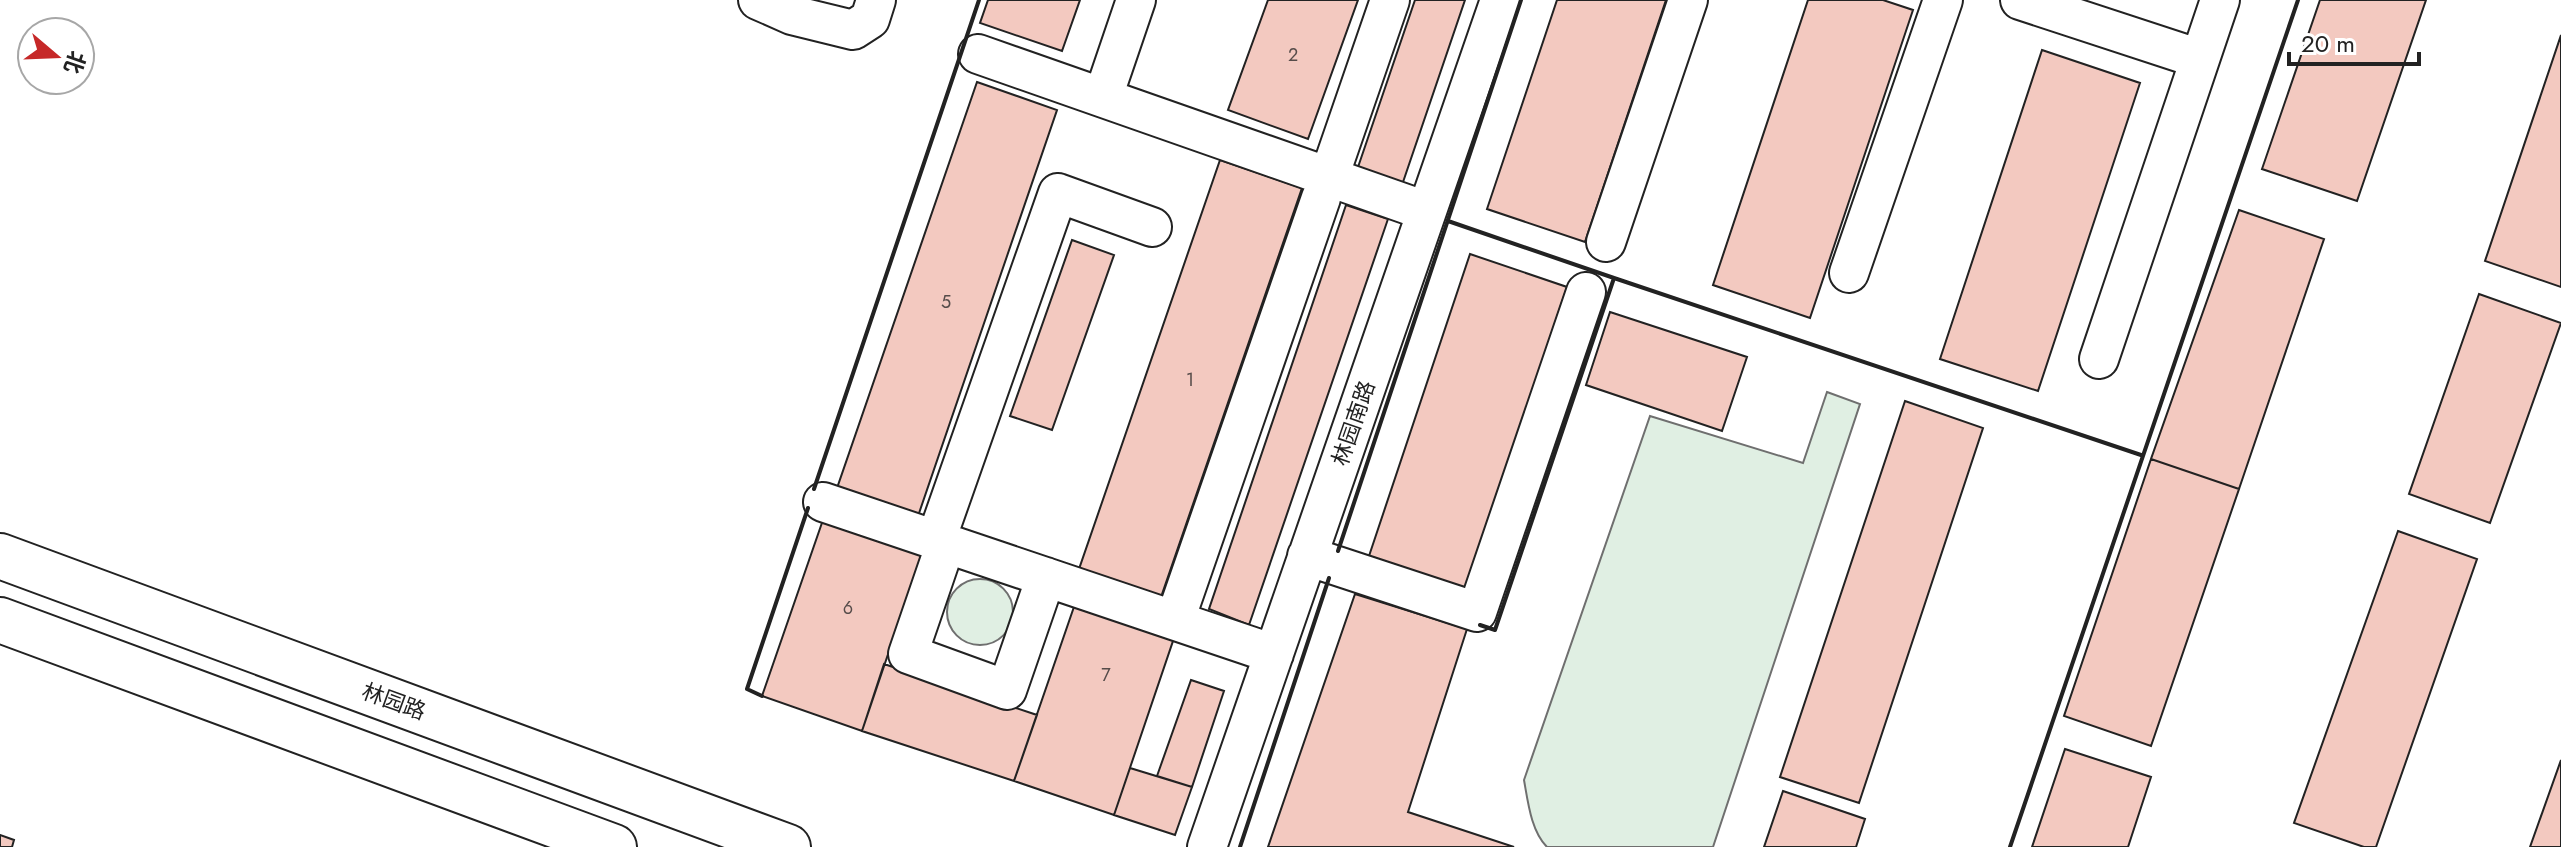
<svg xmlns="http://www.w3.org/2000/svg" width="2561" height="847" font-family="Jost,'Noto Sans SC',sans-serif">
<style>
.green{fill:#e0efe3;stroke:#6f6f6f;stroke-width:2}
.building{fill:#f3c9c0;stroke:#222;stroke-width:2}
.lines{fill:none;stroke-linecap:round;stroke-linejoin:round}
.minor-casing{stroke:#222;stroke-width:42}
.secondary-casing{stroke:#222;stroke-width:48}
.minor{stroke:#fff;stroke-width:38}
.secondary{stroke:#fff;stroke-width:44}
.wall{stroke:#222;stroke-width:4}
.labels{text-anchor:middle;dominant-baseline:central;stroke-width:6;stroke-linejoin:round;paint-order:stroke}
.number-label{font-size:18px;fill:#564c4a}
.street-label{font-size:22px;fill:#222;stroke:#fff}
</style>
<rect width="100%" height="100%" fill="#fff"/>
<path class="green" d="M 1827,392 L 1860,404 L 1713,847 L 1547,847 C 1531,831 1528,802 1524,780 L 1650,416 L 1803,463 Z
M947 612a33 33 0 1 1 66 0a33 33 0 1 1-66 0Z"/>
<path class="building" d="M 988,0 L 1080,0 L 1062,51 L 980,23 Z
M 1268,0 L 1358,0 L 1308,139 L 1228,110 Z
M 1415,0 L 1465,0 L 1402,185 L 1357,170 Z
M 1557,0 L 1666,0 L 1585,242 L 1487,209 Z
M 1808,0 L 1883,0 L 1913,10 L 1810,318 L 1713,285 Z
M 2320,0 L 2426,0 L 2357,201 L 2262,169 Z
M 2561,35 L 2561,287 L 2485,261 Z
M 2042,50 L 2140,83 L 2038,391 L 1940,359 Z
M 977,82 L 1057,110 L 916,522 L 835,494 Z
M 1220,160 L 1302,188 L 1160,600 L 1078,572 Z
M 1346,205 L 1388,219 L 1249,625 L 1209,609 Z
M 2239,210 L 2324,239 L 2239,489 L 2151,459 Z
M 1072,240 L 1114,255 L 1052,430 L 1010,416 Z
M 1470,254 L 1567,287 L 1465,594 L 1367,562 Z
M 2479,294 L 2561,323 L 2490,523 L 2409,494 Z
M 1610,312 L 1747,357 L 1722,431 L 1586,385 Z
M 1905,401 L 1983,428 L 1859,803 L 1780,777 Z
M 2151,459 L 2239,489 L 2151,746 L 2064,716 Z
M 824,517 L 923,551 L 862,731 L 762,696 Z
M 2398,531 L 2477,559 L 2376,847 L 2364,847 L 2294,823 Z
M 1355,594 L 1467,629 L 1408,812 L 1514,847 L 1268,847 Z
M 1076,601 L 1175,635 L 1114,815 L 1014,781 Z
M 884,664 L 1037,715 L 1014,781 L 862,731 Z
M 1191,680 L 1224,691 L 1192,787 L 1157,776 Z
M 2065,749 L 2151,777 L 2128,847 L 2032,847 Z
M 2561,760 L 2561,847 L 2530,847 Z
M 1130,768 L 1192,787 L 1175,835 L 1114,815 Z
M 1783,791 L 1865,819 L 1856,847 L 1764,847 Z
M 0,835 L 14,840 L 12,847 L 0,847 Z"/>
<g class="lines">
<g class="minor-casing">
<path id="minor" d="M 758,0 L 792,15 L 853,30 L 870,19 L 876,0
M 2020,0 L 2200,59
M 978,54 L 1426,211
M 1103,97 L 1136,0
M 1329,177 L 1390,0
M 1606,242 L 1688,0
M 1849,273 L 1943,0
M 2099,359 L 2220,0
M 823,502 L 1274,654
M 936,540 L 1058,193 L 1152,227
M 946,543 L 908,654 L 1007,690 L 1046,577
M 1307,556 L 1477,612 L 1586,292
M 1175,620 L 1321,198
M 1207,847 L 1500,0"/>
</g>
<g class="secondary-casing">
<path id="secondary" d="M 0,556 L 788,847
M 0,620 L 614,847"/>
</g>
<use href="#minor" class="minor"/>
<use href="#secondary" class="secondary"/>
<path class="wall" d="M 1448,221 L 1614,278
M 814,489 L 979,0
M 1338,551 L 1521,0
M 1480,625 L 1495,630 L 1614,278 L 2141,455
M 762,696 L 747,689 L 808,508
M 1240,847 L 1329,578
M 2010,847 L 2298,0"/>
</g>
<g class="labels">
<g class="number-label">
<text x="1293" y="55">2</text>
<text x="946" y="302">5</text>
<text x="1190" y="380">1</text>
<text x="848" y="608">6</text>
<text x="1106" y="675">7</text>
</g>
<g class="street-label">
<text transform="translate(1353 423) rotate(-71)">林园南路</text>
<text transform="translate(394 701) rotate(20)">林园路</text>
</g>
</g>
<g transform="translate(56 56) rotate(109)"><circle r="38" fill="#ffffff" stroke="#a7a7a7" stroke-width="2"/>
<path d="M0-6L14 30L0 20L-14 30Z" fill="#c62828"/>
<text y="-12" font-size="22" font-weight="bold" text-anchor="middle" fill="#222222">北</text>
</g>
<path d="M2289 52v12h130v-12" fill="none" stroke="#222222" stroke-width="4"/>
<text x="2301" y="52" font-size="24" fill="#222222" stroke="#ffffff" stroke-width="6" paint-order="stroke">20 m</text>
</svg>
